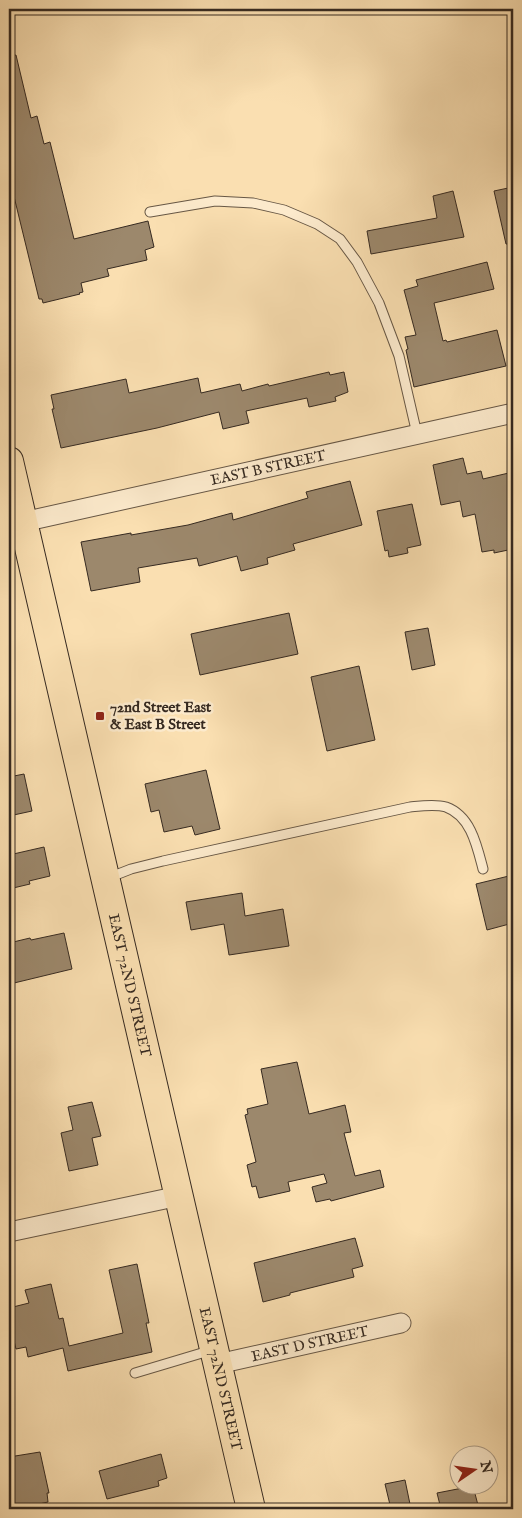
<svg xmlns="http://www.w3.org/2000/svg" width="522" height="1518" font-family="'IM FELL English',serif">
<style>
.building{fill:#9c886c;stroke:#362a21}
.lines{fill:none;stroke-linecap:round;stroke-linejoin:round}
.lane-casing{stroke:#675745;stroke-width:11}
.street-casing{stroke:#675745;stroke-width:21}
.primary-casing{stroke:#362a21;stroke-width:30}
.lane{stroke:#fceacc;stroke-width:9}
.street{stroke:#fceacc;stroke-width:19}
.primary{stroke:#fadfb1;stroke-width:28}
.poi-dot{fill:#8f2418;stroke:#fceacc;stroke-width:2}
.labels{text-anchor:middle;dominant-baseline:central;stroke-width:5;stroke-linejoin:round;paint-order:stroke}
.street-label{font-size:15px;fill:#362a21;stroke:#fceacc}
.poi-label{font-size:15px;font-weight:bold;fill:#362a21;stroke:#fceacc;text-anchor:start}
</style>
<rect width="100%" height="100%" fill="#fadfb1"/>
<filter id="stains"><feTurbulence type="fractalNoise" baseFrequency=".004" numOctaves="4"/><feColorMatrix values="0 0 0 0 .2 0 0 0 0 .09 0 0 0 0 .02 0 0 0 .5 -.17"/></filter>
<radialGradient id="worn" r=".72"><stop offset=".6" stop-color="#630" stop-opacity="0"/><stop offset="1" stop-color="#630" stop-opacity=".3"/></radialGradient>
<path class="building" d="M 16,55 L 31,118 L 37,116 L 44,144 L 50,142 L 74,239 L 148,221 L 154,247 L 145,250 L 147,260 L 107,269 L 109,276 L 81,283 L 83,292 L 79,293 L 80,294 L 43,303 L 42,299 L 39,299 L 9,176 L 9,56 Z
M 513,187 L 513,244 L 506,244 L 494,191 Z
M 453,191 L 464,237 L 371,254 L 367,231 L 437,218 L 433,196 Z
M 487,262 L 494,289 L 434,303 L 443,341 L 446,340 L 447,342 L 497,330 L 506,366 L 414,387 L 406,350 L 408,349 L 405,337 L 416,335 L 404,290 L 418,286 L 416,280 Z
M 329,372 L 330,375 L 344,372 L 348,392 L 335,397 L 336,401 L 309,407 L 307,398 L 246,411 L 249,423 L 223,429 L 219,412 L 157,428 L 61,448 L 52,409 L 54,409 L 51,395 L 126,379 L 129,393 L 198,378 L 201,393 L 240,384 L 242,391 L 268,384 L 269,386 Z
M 463,458 L 467,474 L 481,471 L 483,479 L 513,472 L 513,549 L 494,553 L 494,550 L 482,552 L 475,514 L 463,517 L 460,501 L 441,505 L 433,465 Z
M 350,481 L 362,525 L 293,544 L 295,550 L 267,558 L 268,564 L 241,571 L 237,556 L 199,566 L 197,558 L 138,568 L 140,582 L 91,591 L 81,542 L 131,533 L 131,535 L 188,525 L 232,513 L 233,520 L 308,498 L 306,492 Z
M 412,504 L 421,545 L 407,548 L 408,553 L 389,557 L 388,550 L 385,551 L 377,511 Z
M 289,613 L 298,654 L 200,675 L 191,634 Z
M 428,628 L 435,665 L 412,670 L 405,632 Z
M 359,666 L 375,740 L 327,751 L 311,677 Z
M 206,770 L 220,829 L 195,835 L 192,826 L 164,832 L 159,810 L 151,812 L 145,784 Z
M 24,774 L 32,811 L 9,816 L 9,777 Z
M 44,847 L 50,876 L 29,881 L 30,884 L 9,889 L 9,855 Z
M 513,875 L 513,923 L 487,930 L 476,884 Z
M 242,893 L 245,916 L 283,909 L 289,946 L 229,955 L 224,924 L 191,930 L 186,902 Z
M 64,933 L 72,969 L 14,983 L 9,959 L 9,943 L 30,938 L 31,940 Z
M 297,1062 L 309,1114 L 345,1105 L 351,1132 L 344,1133 L 355,1176 L 380,1170 L 384,1187 L 331,1201 L 330,1199 L 316,1202 L 312,1187 L 327,1183 L 324,1174 L 288,1182 L 290,1191 L 259,1198 L 256,1186 L 252,1187 L 247,1165 L 256,1162 L 245,1115 L 248,1114 L 247,1109 L 268,1104 L 261,1069 Z
M 92,1102 L 101,1136 L 92,1138 L 98,1165 L 69,1171 L 61,1133 L 73,1130 L 68,1107 Z
M 355,1238 L 363,1266 L 352,1269 L 354,1277 L 290,1293 L 290,1295 L 263,1302 L 254,1263 Z
M 137,1264 L 149,1323 L 146,1323 L 152,1352 L 68,1371 L 63,1348 L 28,1357 L 26,1347 L 16,1349 L 9,1320 L 9,1308 L 29,1303 L 25,1290 L 51,1284 L 59,1319 L 63,1318 L 69,1346 L 123,1333 L 109,1270 Z
M 40,1452 L 49,1493 L 47,1493 L 48,1502 L 17,1509 L 9,1509 L 9,1457 Z
M 161,1454 L 167,1478 L 158,1481 L 159,1486 L 107,1499 L 99,1471 Z
M 405,1480 L 411,1509 L 391,1509 L 385,1484 Z
M 473,1486 L 479,1509 L 441,1509 L 437,1493 Z"/>
<g class="lines">
<g class="lane-casing">
<path id="lane" d="M 150,212 L 215,201 L 253,203 L 284,210 L 317,224 L 340,239 L 357,262 L 379,303 L 399,356 L 417,434
M 108,878 L 131,869 L 163,861 L 410,807 C 421,806 435,804 446,807 C 471,816 477,846 483,869
M 135,1373 L 212,1350"/>
</g>
<g class="street-casing">
<g id="street">
<path id="s1" d="M 23,522 L 513,413"/>
<path d="M 9,1232 L 179,1196"/>
<path id="s2" d="M 218,1364 L 401,1323"/>
</g>
</g>
<g class="primary-casing">
<g id="primary">
<path id="s3" d="M 9,461 L 251,1509"/>
</g>
</g>
<use href="#lane" class="lane"/>
<use href="#street" class="street"/>
<use href="#primary" class="primary"/>
</g>
<rect class="poi-dot" x="95" y="711" width="10" height="10" rx="2.5"/>
<g class="labels">
<g class="street-label">
<text stroke="none"><textPath href="#s1" startOffset="251">EAST B STREET</textPath></text>
<text stroke="none"><textPath href="#s3" startOffset="538">EAST 72ND STREET</textPath></text>
<text stroke="none"><textPath href="#s2" startOffset="94">EAST D STREET</textPath></text>
<text stroke="none"><textPath href="#s3" startOffset="942">EAST 72ND STREET</textPath></text>
</g>
<g class="poi-label">
<text x="110" y="707">72nd Street East<tspan x="110" dy="17">&amp; East B Street</tspan></text>
</g>
</g>
<rect width="522" height="1518" fill="none" stroke="#fadfb1" stroke-width="30"/>
<rect x="10" y="10" width="502" height="1498" fill="none" stroke="#362a21" stroke-width="2.5"/>
<rect x="15" y="15" width="492" height="1488" fill="none" stroke="#362a21"/>
<g transform="translate(474 1470) rotate(77)"><circle r="24" fill="#fceacc" stroke="#ad9d88"/>
<path d="M0-4L9 19L0 12L-9 19Z" fill="#8f2418"/>
<text y="-8" font-size="14" font-weight="bold" text-anchor="middle" fill="#362a21">N</text>
</g>
<rect width="100%" height="100%" filter="url(#stains)"/>
<rect width="100%" height="100%" fill="url(#worn)"/>
</svg>
